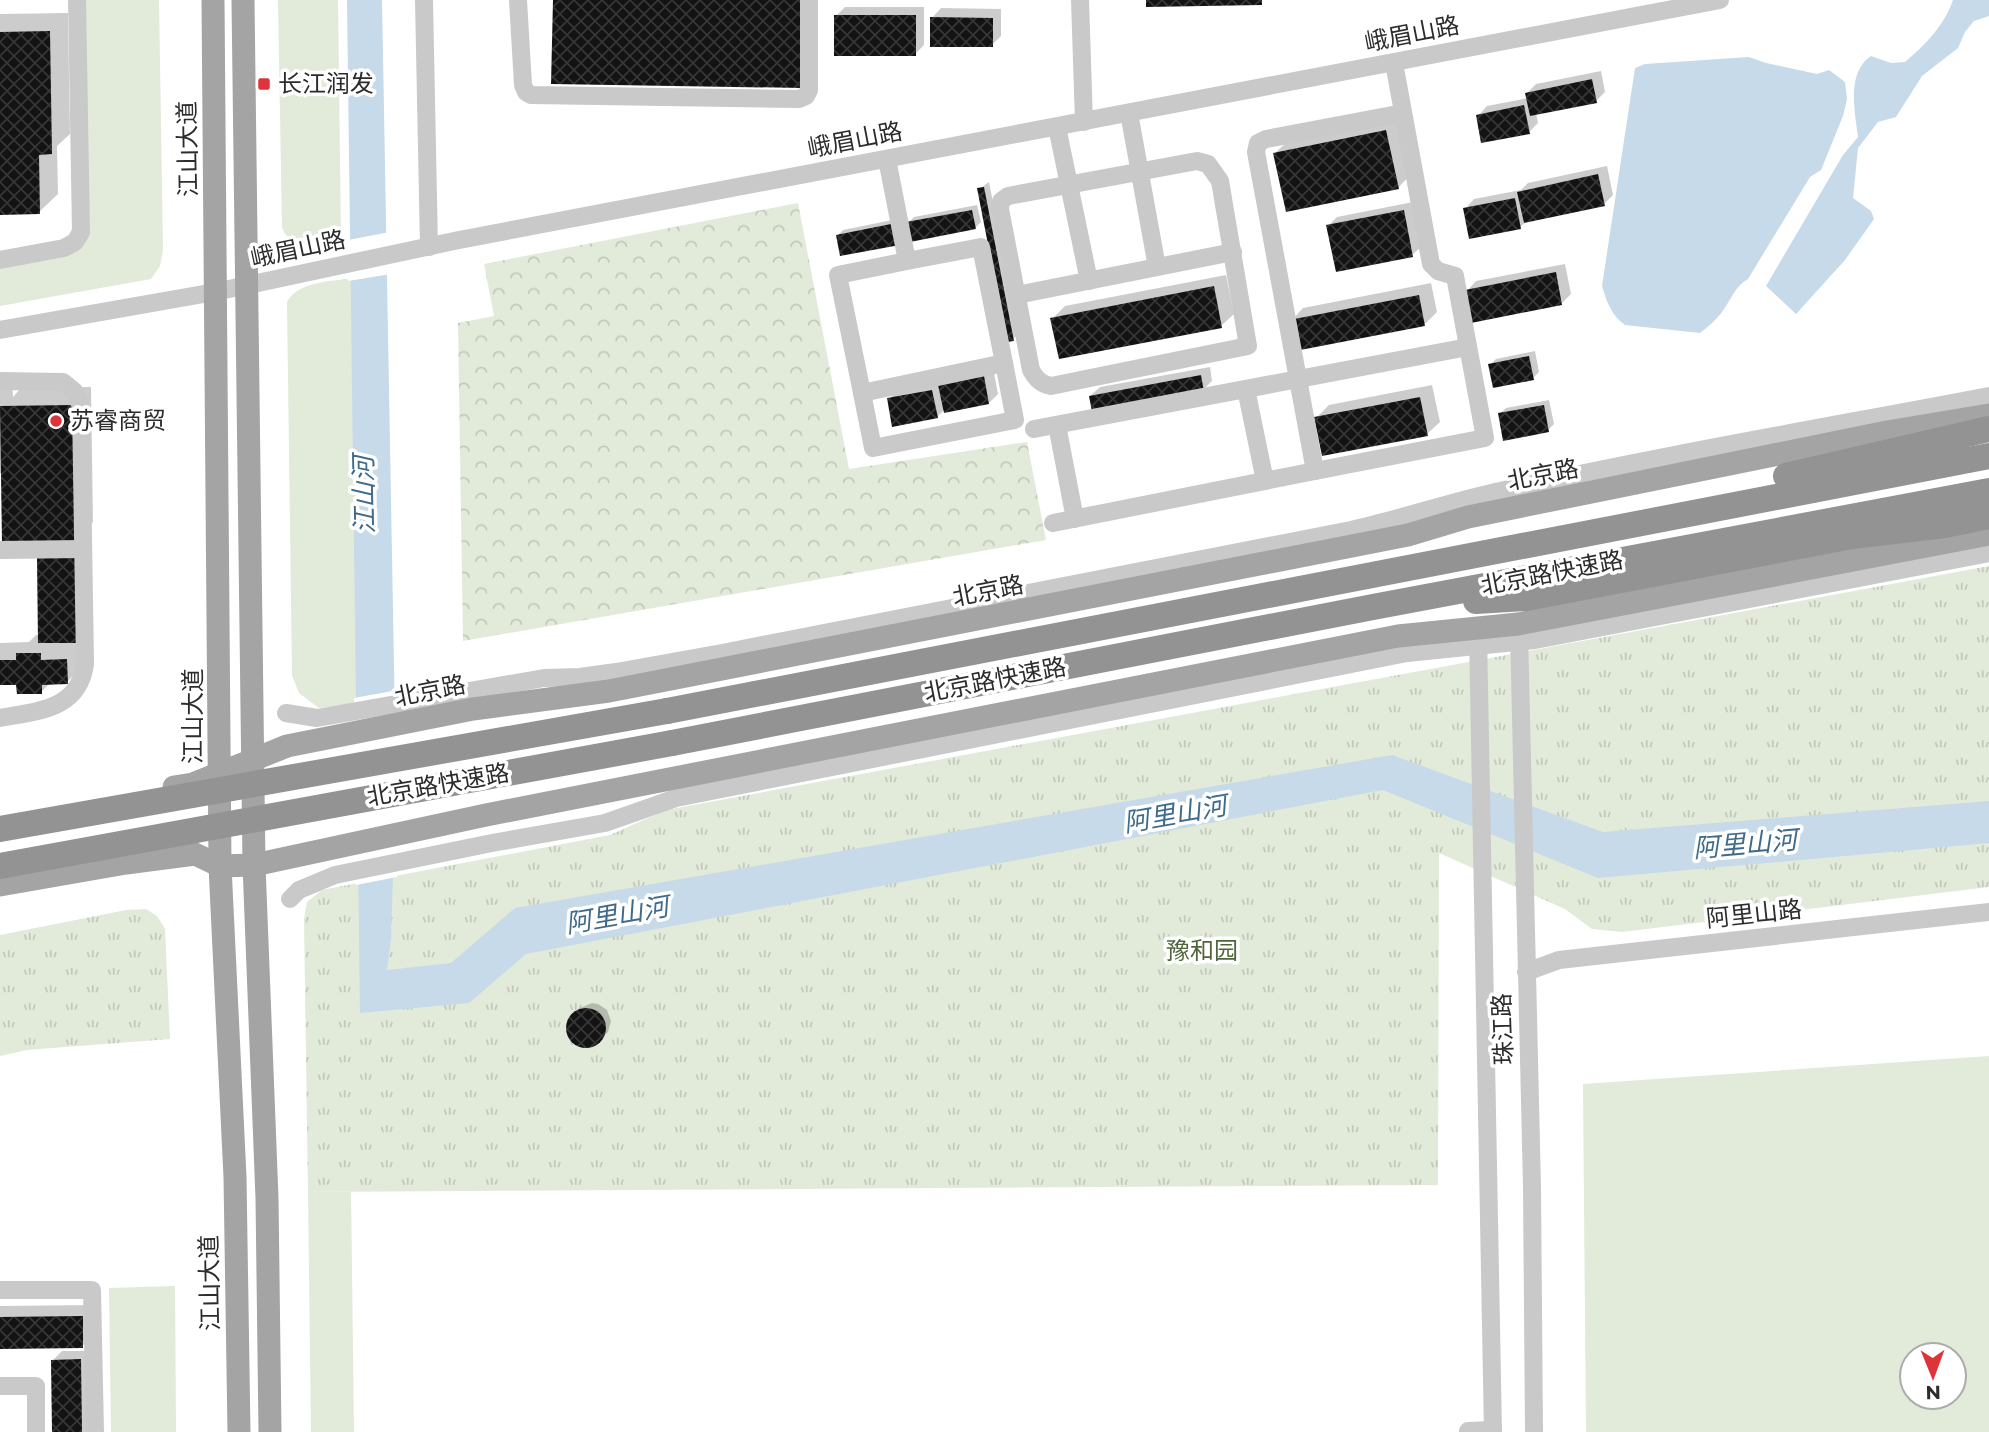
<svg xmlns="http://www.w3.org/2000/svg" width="1989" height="1432" font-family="Montserrat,'Noto Sans SC',sans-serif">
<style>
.grass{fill:#e2eada;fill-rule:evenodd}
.forest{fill:url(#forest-crowns)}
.park{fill:url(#park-tufts)}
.water{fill:#c6dae9}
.pier{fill:#fff}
.shadow{fill:#0003}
.building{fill:url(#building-cross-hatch)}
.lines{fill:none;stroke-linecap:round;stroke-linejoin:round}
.minor{stroke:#c9c9c9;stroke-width:18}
.major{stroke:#a4a4a4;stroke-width:23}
.highway{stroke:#939393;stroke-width:26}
.highway-bridge{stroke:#939393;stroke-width:26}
.poi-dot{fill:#de333a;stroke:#fff;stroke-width:2.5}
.labels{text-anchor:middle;stroke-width:7;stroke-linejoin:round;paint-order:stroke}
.street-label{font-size:24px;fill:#2c2c2c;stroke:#fff}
.poi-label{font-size:24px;fill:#2c2c2c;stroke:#fff;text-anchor:start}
.park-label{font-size:24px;fill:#4e663c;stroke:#fff}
.water-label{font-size:26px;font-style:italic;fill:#3e6a8b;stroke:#fff}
</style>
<defs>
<pattern id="forest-crowns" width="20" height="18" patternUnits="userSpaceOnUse" patternTransform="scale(1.75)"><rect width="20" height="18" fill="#e2eada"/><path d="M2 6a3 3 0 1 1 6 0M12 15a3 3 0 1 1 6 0" fill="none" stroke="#c2c9bb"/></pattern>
<pattern id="park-tufts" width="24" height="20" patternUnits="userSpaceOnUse" patternTransform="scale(1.75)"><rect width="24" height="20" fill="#e2eada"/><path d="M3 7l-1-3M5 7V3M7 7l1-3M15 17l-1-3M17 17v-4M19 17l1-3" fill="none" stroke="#c2c9bb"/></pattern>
<pattern id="building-cross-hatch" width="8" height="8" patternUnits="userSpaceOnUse" patternTransform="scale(1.75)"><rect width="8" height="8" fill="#131313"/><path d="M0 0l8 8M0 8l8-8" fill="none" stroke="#363636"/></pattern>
</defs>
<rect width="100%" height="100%" fill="#fff"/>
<!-- grass -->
<g class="grass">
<polygon points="83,0 159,0 163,250 160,266 151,279 0,306 0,265 72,251"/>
<path d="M278,0H338L341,241L324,243L314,249C300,246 288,242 282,228Z"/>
<path d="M351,278L357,704L319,708L299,693L292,675L287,302C299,281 329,282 351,278Z"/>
<path d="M1989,1056V1432H1586L1583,1084ZM1912,1355H1954V1397H1912Z"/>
<polygon points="308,1192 351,1192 354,1432 311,1432"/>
<polygon points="175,1286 176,1432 111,1432 109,1288"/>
</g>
<!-- forest -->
<polygon class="forest" points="798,203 849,469 1027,442 1046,540 463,641 458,323 494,316 484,264"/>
<!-- park -->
<g class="park">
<polygon points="1989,566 1989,887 1622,932 1592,929 1565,909 1439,853 1438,1185 308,1192 304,919 307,902 322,890 610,835 666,810"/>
<polygon points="146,909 157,916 165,929 170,1039 27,1050 0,1056 0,935 126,910"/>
</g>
<!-- water -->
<g class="water">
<polygon points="347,0 382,0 396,777 391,939 387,970 451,963 515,908 1392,755 1603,832 1989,801 1989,843 1598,878 1383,790 526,954 469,1003 360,1013"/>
<path d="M1953,0H1989V16L1974,21L1965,32L1958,48L1922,76L1896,117L1878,122L1858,148L1853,198L1871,211L1874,219L1845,260L1796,314L1766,286L1843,155L1858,137C1855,112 1846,73 1871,56L1891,63L1905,62C1925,45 1944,26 1953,0Z"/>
<path d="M1749,57L1766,63L1817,74L1829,70L1845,82L1847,99L1843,116L1821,170L1810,177L1748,279C1735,286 1731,300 1722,312C1716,320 1708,327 1700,333L1625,325C1611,315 1607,302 1602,286L1635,68L1645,64Z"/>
</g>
<!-- pier -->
<g class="pier">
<polygon points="390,232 391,274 348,281 348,240"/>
<polygon points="398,690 400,778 397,877 356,885 354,698"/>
</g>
<!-- shadow -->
<g class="shadow">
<polygon points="845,7 924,7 924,45 915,54 836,16"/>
<polygon points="941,8 1001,9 1001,36 992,45 932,18"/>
<polygon points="68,13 70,134 57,146 58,194 39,212 0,213 0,14"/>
<polygon points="1601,71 1605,92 1596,101 1536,113 1538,123 1529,132 1478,116 1487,106 1528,98 1527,93 1536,84"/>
<polygon points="1399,118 1410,175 1398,188 1275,153 1288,141"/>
<polygon points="1607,166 1613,195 1604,204 1527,221 1520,227 1465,209 1474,199 1521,190 1528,183"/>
<polygon points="989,182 1019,333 1013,339 979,189"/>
<polygon points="1413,202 1422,246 1412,255 1328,226 1337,217"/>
<polygon points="977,205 981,222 975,228 908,223 914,217"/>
<polygon points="902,218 899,243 838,235 843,230"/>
<polygon points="1565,264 1571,294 1562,303 1467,291 1476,281"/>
<polygon points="1226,275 1234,314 1221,326 1052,319 1065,306"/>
<polygon points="1431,283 1437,312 1424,325 1291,321 1303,308"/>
<polygon points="1535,351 1539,372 1533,378 1490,365 1496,359"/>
<polygon points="1210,367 1212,381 1203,390 1090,396 1100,387"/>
<polygon points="993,368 998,394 989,403 945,409 937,417 889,399 898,390"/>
<polygon points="0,381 12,381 13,397 21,388 91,387 93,522 74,541 3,473 0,473"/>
<polygon points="1432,385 1440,422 1427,434 1316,418 1329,405"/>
<polygon points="1549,400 1554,424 1548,430 1500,414 1506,408"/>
<polygon points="36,635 85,641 86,663 67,682 50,683 41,692 18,683 0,684 0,643 29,642"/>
<polygon points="592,1003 598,1004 607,1010 611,1021 608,1032 592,1046 586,1047 574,1043 567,1032 567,1026 580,1008"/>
<polygon points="95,1305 95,1334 82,1346 0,1347 0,1306"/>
<polygon points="62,1351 89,1351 91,1432 54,1432 53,1360"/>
</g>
<!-- building -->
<g class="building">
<polygon points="553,0 803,0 802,88 551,84"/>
<polygon points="1146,0 1262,0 1262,5 1146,7"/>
<rect x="834" y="15" width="82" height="41"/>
<polygon points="930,17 993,18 993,47 930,47"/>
<polygon points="50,31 52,154 39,155 40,214 0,215 0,32"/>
<polygon points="1592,79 1597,103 1530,116 1525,93"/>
<polygon points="1524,105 1530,134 1481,143 1476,115"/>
<polygon points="1386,130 1399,189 1286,212 1273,153"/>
<polygon points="1598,174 1605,206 1524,223 1517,192"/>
<polygon points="984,187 1014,341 1007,342 977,188"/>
<polygon points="1515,198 1521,229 1469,239 1463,208"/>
<polygon points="972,210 976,229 910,242 906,222"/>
<polygon points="1404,210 1413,257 1336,272 1326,225"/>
<polygon points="896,223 900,245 840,256 836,235"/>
<polygon points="1556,272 1562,305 1471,323 1465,290"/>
<polygon points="1214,286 1222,328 1059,359 1050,318"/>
<polygon points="1419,295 1425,326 1295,351 1289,320"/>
<polygon points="1529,356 1534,380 1493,388 1488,364"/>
<polygon points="1201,375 1204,392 1092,412 1089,396"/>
<polygon points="984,376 989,404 944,413 938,385"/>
<polygon points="932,390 938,418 892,427 887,398"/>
<polygon points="1420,397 1428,436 1322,456 1314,417"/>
<polygon points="73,405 75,543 2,544 0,406"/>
<polygon points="1544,405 1549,432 1503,441 1498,413"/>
<polygon points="76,557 77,643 38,643 37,558"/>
<polygon points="16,653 41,653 41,660 67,659 68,684 42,685 42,694 17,694 16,685 0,685 0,660 16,660"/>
<circle cx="586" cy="1028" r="20"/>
<polygon points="83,1316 83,1348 0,1349 0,1317"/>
<polygon points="81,1359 82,1432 52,1432 51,1360"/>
</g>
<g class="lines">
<!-- minor -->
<g class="minor">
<polyline points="424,0 429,247"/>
<polyline points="518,0 523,85 526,92 531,95 799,99 806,96 809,90 809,0"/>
<polyline points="1080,0 1084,122"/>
<polyline points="1394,63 1431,264 1438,271 1455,276 1485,438 1315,471 1256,152 1258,143 1266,139 1403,113"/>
<polyline points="1129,113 1157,267"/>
<polyline points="1057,127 1089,281"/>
<polyline points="887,159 907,261 981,247 1004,363 862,393 838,275 907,261"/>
<path d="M1197,161L1208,164L1220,181L1248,346L1051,386C1041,384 1036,379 1031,370L1000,209L1001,201L1008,196Z"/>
<polyline points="0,260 64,248 75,242 81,232 77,0"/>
<polyline points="1017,295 1233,252"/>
<polyline points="0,330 215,292 459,240 1720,0"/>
<path d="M0,381L63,382L74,391L81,406L85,664C79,710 37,711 0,718"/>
<polyline points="1246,389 1265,481"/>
<polyline points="862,393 873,448 1015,420 1004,363"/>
<polyline points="1057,425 1075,519"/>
<polyline points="1034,429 1468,347"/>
<polyline points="1053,523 1315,471"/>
<polyline points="0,550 83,549"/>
<polyline points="1519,631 1532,1187 1534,1432"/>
<polyline points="1478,634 1493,1432"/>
<path d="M286,713L317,718L544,678L580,677L616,672L722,653L1351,530C1401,519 1449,502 1500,491C1662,455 1826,427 1989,396"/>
<polyline points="290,899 299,890 335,875 492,843 605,823 676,798 1407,653 1535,640 1989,553"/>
<polyline points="1526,972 1559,960 1989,912"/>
<polyline points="0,1290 92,1290 95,1432"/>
<polyline points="0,1386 36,1386 36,1432"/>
<polyline points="1468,1431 1493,1430"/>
</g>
<!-- major -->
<g class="major">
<polyline points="213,0 220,866 235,1177 239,1432"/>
<polyline points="243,0 254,865 267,1198 270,1432"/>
<polyline points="174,787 193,784 287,746 473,709 609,691 1408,535 1468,517 1887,432 1989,415"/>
<polyline points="0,885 126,863 195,854 220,866 254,865 486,815 1398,636 1518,624 1989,534"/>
</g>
<!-- highway -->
<g class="highway">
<polyline points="1786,476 1989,429"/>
<polyline points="1476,601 1527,598 1852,536 1945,525 1989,516"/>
<polyline points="667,711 1989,456"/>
<polyline points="672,743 1373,607 1989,491"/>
</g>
<!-- highway-bridge -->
<g class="highway-bridge">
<polyline points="0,829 667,711"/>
<polyline points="0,866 672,743"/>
</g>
</g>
<!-- markers -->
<g class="poi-dot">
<rect x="257" y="77" width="14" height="14" rx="3.5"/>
<circle cx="56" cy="421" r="7"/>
</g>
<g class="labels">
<!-- street labels -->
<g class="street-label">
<text transform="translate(1412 34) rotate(-11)" y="8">峨眉山路</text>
<text transform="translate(855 140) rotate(-11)" y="8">峨眉山路</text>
<text transform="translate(188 149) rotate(-91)" y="8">江山大道</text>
<text transform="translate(298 249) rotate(-12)" y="8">峨眉山路</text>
<text transform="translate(1543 475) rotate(-11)" y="8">北京路</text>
<text transform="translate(1552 573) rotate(-11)" y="8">北京路快速路</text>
<text transform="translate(988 591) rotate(-11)" y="8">北京路</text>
<text transform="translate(995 680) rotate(-11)" y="8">北京路快速路</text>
<text transform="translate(430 691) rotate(-11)" y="8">北京路</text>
<text transform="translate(193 716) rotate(-90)" y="8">江山大道</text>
<text transform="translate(438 785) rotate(-10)" y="8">北京路快速路</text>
<text transform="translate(1754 914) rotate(-6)" y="8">阿里山路</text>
<text transform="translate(1503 1029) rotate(-92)" y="8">珠江路</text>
<text transform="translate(210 1283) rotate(-91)" y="8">江山大道</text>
</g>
<!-- poi labels -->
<g class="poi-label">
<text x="278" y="92">长江润发</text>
<text x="70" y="429">苏睿商贸</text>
</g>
<!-- park labels -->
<g class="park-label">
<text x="1202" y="959">豫和园</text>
</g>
<!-- water labels -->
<g class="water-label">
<text transform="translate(364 495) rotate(-91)" y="9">江山河</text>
<text transform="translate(1175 814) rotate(-10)" y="9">阿里山河</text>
<text transform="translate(1745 844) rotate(-5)" y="9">阿里山河</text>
<text transform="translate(617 915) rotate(-10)" y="9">阿里山河</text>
</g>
</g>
<!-- north arrow -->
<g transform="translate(1933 1376) rotate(179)"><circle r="33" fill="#ffffff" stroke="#ababab" stroke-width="2"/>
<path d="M0-5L12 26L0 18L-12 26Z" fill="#de333a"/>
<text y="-10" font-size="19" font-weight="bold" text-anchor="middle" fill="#2c2c2c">N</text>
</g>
</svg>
